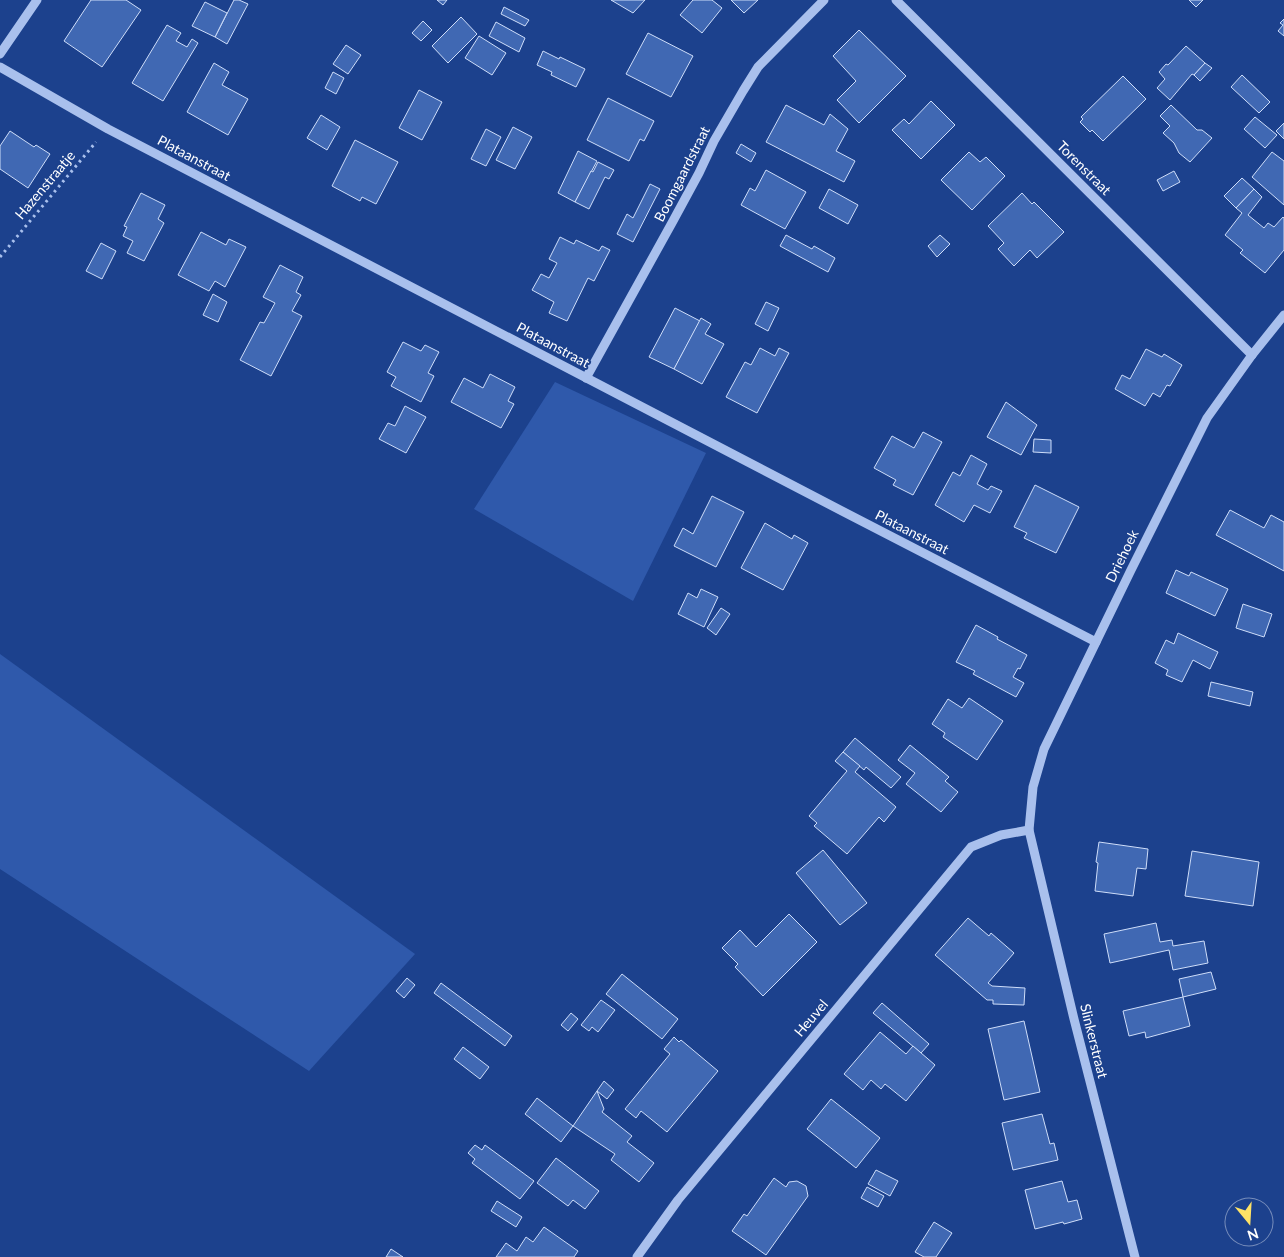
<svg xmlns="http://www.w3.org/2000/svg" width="1284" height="1257" font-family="Lato,sans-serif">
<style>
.green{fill:#2f59ab}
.building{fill:#4068b3;stroke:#ceddf9}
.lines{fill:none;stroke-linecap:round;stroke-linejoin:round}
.path{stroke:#a9c0ed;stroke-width:3;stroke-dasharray:2.5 4;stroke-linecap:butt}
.minor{stroke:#a9c0ed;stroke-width:9}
.labels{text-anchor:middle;stroke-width:4;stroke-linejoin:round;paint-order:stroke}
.street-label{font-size:14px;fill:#fff;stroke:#1c418d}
</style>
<rect width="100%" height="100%" fill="#1c418d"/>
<!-- green -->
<g class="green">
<polygon points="555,382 706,453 633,601 474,509"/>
<polygon points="0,654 415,954 309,1071 0,869"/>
</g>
<!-- building -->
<g class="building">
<polygon points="91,0 126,0 141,10 102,67 64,41"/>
<polygon points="234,0 239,0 248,4 227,44 215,37"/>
<polygon points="437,0 447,0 443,5"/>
<polygon points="611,0 645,0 633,13"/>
<polygon points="693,0 712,0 722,8 702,33 680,15"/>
<polygon points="731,0 758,0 744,13"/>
<polygon points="1189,0 1203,0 1196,7"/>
<polygon points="205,2 227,13 215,37 192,26"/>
<polygon points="504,7 529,20 525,26 501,14"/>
<polygon points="461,17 477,34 448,63 432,46"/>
<polygon points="1284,19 1284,36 1278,31 1283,25 1280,23"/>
<polygon points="423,21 432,30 421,41 412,33"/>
<polygon points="496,22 525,38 519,52 489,36"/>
<polygon points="167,25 181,33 176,41 187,47 192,39 198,43 163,101 132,83"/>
<polygon points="859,30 906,76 859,123 837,100 856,81 833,56"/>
<polygon points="648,33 693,56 671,97 626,74"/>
<polygon points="479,36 506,53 492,75 465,58"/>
<polygon points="346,45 361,55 348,74 333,64"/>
<polygon points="1186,46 1205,63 1194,75 1192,74 1170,100 1157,88 1165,79 1159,72 1166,64 1168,65"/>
<polygon points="543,51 559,59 560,57 585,69 576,87 551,75 552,72 537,65"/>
<polygon points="214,63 229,72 222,85 248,99 228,135 187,112"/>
<polygon points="1205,63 1212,68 1200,81 1194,75"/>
<polygon points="333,72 344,78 336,94 325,88"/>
<polygon points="1242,75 1270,102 1259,113 1231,87"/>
<polygon points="1123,76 1146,99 1103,141 1092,130 1090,132 1080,122 1083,119 1081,117"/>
<polygon points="419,90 442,102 422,140 399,128"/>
<polygon points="608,98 654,121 644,141 640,139 629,161 587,140"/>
<polygon points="931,101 955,125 921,159 892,130 904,119 909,124"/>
<polygon points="786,105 824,125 830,114 848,129 836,151 855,161 844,182 766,142"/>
<polygon points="1171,105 1197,130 1202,130 1212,138 1190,162 1179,153 1174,143 1163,133 1170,126 1160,116"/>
<polygon points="321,115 340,127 327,150 307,138"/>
<polygon points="1255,117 1277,135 1265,148 1244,129"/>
<polygon points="1284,123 1284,139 1276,131"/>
<polygon points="513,127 532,137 515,169 496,160"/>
<polygon points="486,129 501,137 486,166 471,159"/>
<polygon points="10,131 34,147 36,145 50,154 28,188 0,169 0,146"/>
<polygon points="355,140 398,162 376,204 362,197 360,201 332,186"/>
<polygon points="741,144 756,153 751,162 736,153"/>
<polygon points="578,151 597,161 575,202 558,193"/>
<polygon points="969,152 980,162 986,157 1005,176 972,210 941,180"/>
<polygon points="1272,152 1284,161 1284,205 1252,177"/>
<polygon points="598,162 614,170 609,179 605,177 589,209 575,202 591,171 593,172"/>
<polygon points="766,170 806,192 785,229 741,205 750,188 755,191"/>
<polygon points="1174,171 1180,182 1163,191 1157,180"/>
<polygon points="1242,178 1254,189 1236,208 1224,196"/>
<polygon points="650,184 660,189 633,242 617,234 627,214 633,218"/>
<polygon points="829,189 858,205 848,224 819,208"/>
<polygon points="1254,189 1262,197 1248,215 1264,228 1268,223 1274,227 1283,217 1284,218 1284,250 1265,273 1240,253 1243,250 1225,235 1242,213 1236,208"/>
<polygon points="141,193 165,205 158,219 164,223 144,261 127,253 133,241 123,236 127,227 124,226"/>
<polygon points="1022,193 1032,204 1034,202 1064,232 1037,258 1030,250 1014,266 998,249 1004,243 988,226"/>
<polygon points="201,232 226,245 229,239 246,247 225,287 215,281 209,291 178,275"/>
<polygon points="786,235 812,249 814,246 835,258 828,272 780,246"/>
<polygon points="940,235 950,244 937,257 928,246"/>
<polygon points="560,237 574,244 576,240 599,251 602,246 610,250 594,281 588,278 567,321 549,313 554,302 532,290 541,274 549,278 557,263 549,259"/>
<polygon points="101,243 116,251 102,279 86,271"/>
<polygon points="280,265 303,277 296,292 301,295 292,311 302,316 271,376 240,360 260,322 264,323 275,303 263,297"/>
<polygon points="213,294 227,302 218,322 203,315"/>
<polygon points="766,302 779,308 768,331 755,324"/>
<polygon points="675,308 700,321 674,369 649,357"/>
<polygon points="701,318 711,324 705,334 724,344 702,384 674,369"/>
<polygon points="403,342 421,351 425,345 439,352 428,373 434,376 421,402 391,386 396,377 387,372"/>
<polygon points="760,348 775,356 779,348 789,353 757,413 726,397 745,362 751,365"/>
<polygon points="1146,349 1162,357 1164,354 1182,365 1170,386 1167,385 1160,397 1153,393 1145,406 1115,389 1122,375 1130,379"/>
<polygon points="490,374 515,387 508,401 514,404 501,428 451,402 464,378 483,388"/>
<polygon points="1006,402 1037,425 1021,455 987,437"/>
<polygon points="405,406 426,417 406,453 379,439 388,423 395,426"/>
<polygon points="923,432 942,442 913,495 893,485 896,480 874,468 892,436 914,448"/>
<polygon points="1034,439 1051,440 1051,453 1033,452"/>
<polygon points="971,455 987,464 977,484 988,490 991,486 1002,491 990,513 974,505 964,522 935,505 953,472 960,476"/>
<polygon points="1035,485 1079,507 1056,553 1024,538 1027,533 1014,527"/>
<polygon points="712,496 744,512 716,567 674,546 683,528 693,534"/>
<polygon points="1230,510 1264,528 1271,515 1284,522 1284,571 1216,535"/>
<polygon points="765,523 792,539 794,535 808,543 783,590 741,568"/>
<polygon points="1176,570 1189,576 1191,572 1228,589 1215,616 1166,593"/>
<polygon points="701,589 718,597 704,627 678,614 688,593 697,598"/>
<polygon points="1243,604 1272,614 1264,637 1236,628"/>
<polygon points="721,608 730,614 716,635 707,628"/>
<polygon points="976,625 998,637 997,639 1027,655 1020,669 1018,668 1013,677 1024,683 1016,697 973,674 975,671 956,662"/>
<polygon points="1178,633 1218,652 1210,669 1193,660 1182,682 1166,675 1168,670 1155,663 1166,640 1174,644"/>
<polygon points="1211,682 1253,692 1250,706 1208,696"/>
<polygon points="969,698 1003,721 977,760 943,737 945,733 932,724 948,699 962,708"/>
<polygon points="855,738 901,777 891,788 866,767 864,770 843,752"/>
<polygon points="910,745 949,777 945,781 958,792 941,812 906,784 915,773 898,760"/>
<polygon points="843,752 860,766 855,772 896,807 884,822 879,817 847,854 814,826 817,823 809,816 847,771 835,761"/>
<polygon points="1099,842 1148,849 1146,869 1137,868 1133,896 1095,891 1098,863 1096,862"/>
<polygon points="823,850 867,903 840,925 796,873"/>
<polygon points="1192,851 1259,862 1253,906 1185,896"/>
<polygon points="789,914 817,942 763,996 735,967 738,964 722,948 740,930 756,947"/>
<polygon points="968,918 989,936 991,933 1014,953 988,983 992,986 1025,988 1024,1005 993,1004 993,1000 987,1000 935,955"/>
<polygon points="1156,923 1160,942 1172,940 1173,946 1204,941 1208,963 1173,970 1169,950 1110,963 1104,934"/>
<polygon points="1211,972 1216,989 1183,997 1179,979"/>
<polygon points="622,974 678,1019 662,1039 606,994"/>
<polygon points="407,978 415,985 404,998 396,991"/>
<polygon points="441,983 512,1036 505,1046 434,993"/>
<polygon points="1183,997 1190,1026 1146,1038 1145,1032 1129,1036 1123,1011"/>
<polygon points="601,1000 615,1010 598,1032 592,1027 589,1031 581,1025"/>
<polygon points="882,1003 929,1044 921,1053 873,1013"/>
<polygon points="571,1013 578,1019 568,1031 561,1025"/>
<polygon points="1024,1021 1040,1092 1004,1100 988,1029"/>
<polygon points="880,1032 906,1054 913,1046 935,1065 906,1101 885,1084 881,1089 871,1080 863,1090 844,1074"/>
<polygon points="674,1037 679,1042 681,1040 718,1071 667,1132 641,1111 636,1118 625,1109 670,1054 664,1049"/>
<polygon points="463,1047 489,1067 480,1079 454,1059"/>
<polygon points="604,1081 614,1090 607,1099 597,1091"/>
<polygon points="597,1091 604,1109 602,1112 632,1136 627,1142 654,1163 639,1182 611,1160 615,1154 573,1126"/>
<polygon points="537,1098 573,1126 561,1142 525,1114"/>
<polygon points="831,1099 880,1138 856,1168 807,1129"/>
<polygon points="1042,1114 1050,1144 1054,1143 1058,1160 1013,1170 1002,1123"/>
<polygon points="475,1145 482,1150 485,1145 534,1181 520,1199 472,1163 475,1159 468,1153"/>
<polygon points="556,1158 599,1191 585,1209 573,1200 568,1206 537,1183"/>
<polygon points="876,1170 898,1181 890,1196 868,1184"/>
<polygon points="774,1178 786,1187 789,1182 797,1181 806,1186 808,1196 766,1255 732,1231 744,1214 747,1216"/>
<polygon points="1062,1181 1068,1202 1077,1200 1082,1219 1064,1224 1063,1222 1035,1229 1025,1190"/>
<polygon points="867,1187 884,1196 878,1207 861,1198"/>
<polygon points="497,1201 522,1217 516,1227 491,1211"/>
<polygon points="934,1222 952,1233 936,1257 924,1257 915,1252"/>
<polygon points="544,1227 578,1251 574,1257 496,1257 506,1243 517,1251 526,1237 533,1242"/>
<polygon points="391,1249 403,1257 386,1257"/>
</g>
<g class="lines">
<!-- path -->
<polyline class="path" points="0,257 96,142"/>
<!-- minor -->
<g class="minor">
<polyline points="896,0 1252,355"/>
<polyline points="0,54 37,0"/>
<polyline points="0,67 108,129 842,511 1096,642"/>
<polyline points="586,378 673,221 699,173 714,141 743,91 758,67 824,0"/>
<polyline points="637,1257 678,1200 971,847 1001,835 1029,830"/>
<polyline points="1135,1257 1074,1019 1029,830 1033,787 1044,749 1131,570 1207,418 1252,355 1284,315"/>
</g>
</g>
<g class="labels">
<!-- street labels -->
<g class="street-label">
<text transform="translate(194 158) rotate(28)" y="5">Plataanstraat</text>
<text transform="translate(1084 168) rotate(45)" y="5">Torenstraat</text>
<text transform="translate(682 174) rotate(-63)" y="5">Boomgaardstraat</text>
<text transform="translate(45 185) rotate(-50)" y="5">Hazenstraatje</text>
<text transform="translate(553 345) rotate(28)" y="5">Plataanstraat</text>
<text transform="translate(912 532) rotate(27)" y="5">Plataanstraat</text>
<text transform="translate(1122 556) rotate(-64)" y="5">Driehoek</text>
<text transform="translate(811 1018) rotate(-50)" y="5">Heuvel</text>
<text transform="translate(1094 1041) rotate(76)" y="5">Slinkerstraat</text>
</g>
</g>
<!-- north arrow -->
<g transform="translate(1249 1222) rotate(162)"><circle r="24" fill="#1c418d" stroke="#778dbb"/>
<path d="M0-4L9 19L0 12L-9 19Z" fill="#fee266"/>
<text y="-8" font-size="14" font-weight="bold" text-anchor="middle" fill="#ffffff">N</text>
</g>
</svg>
